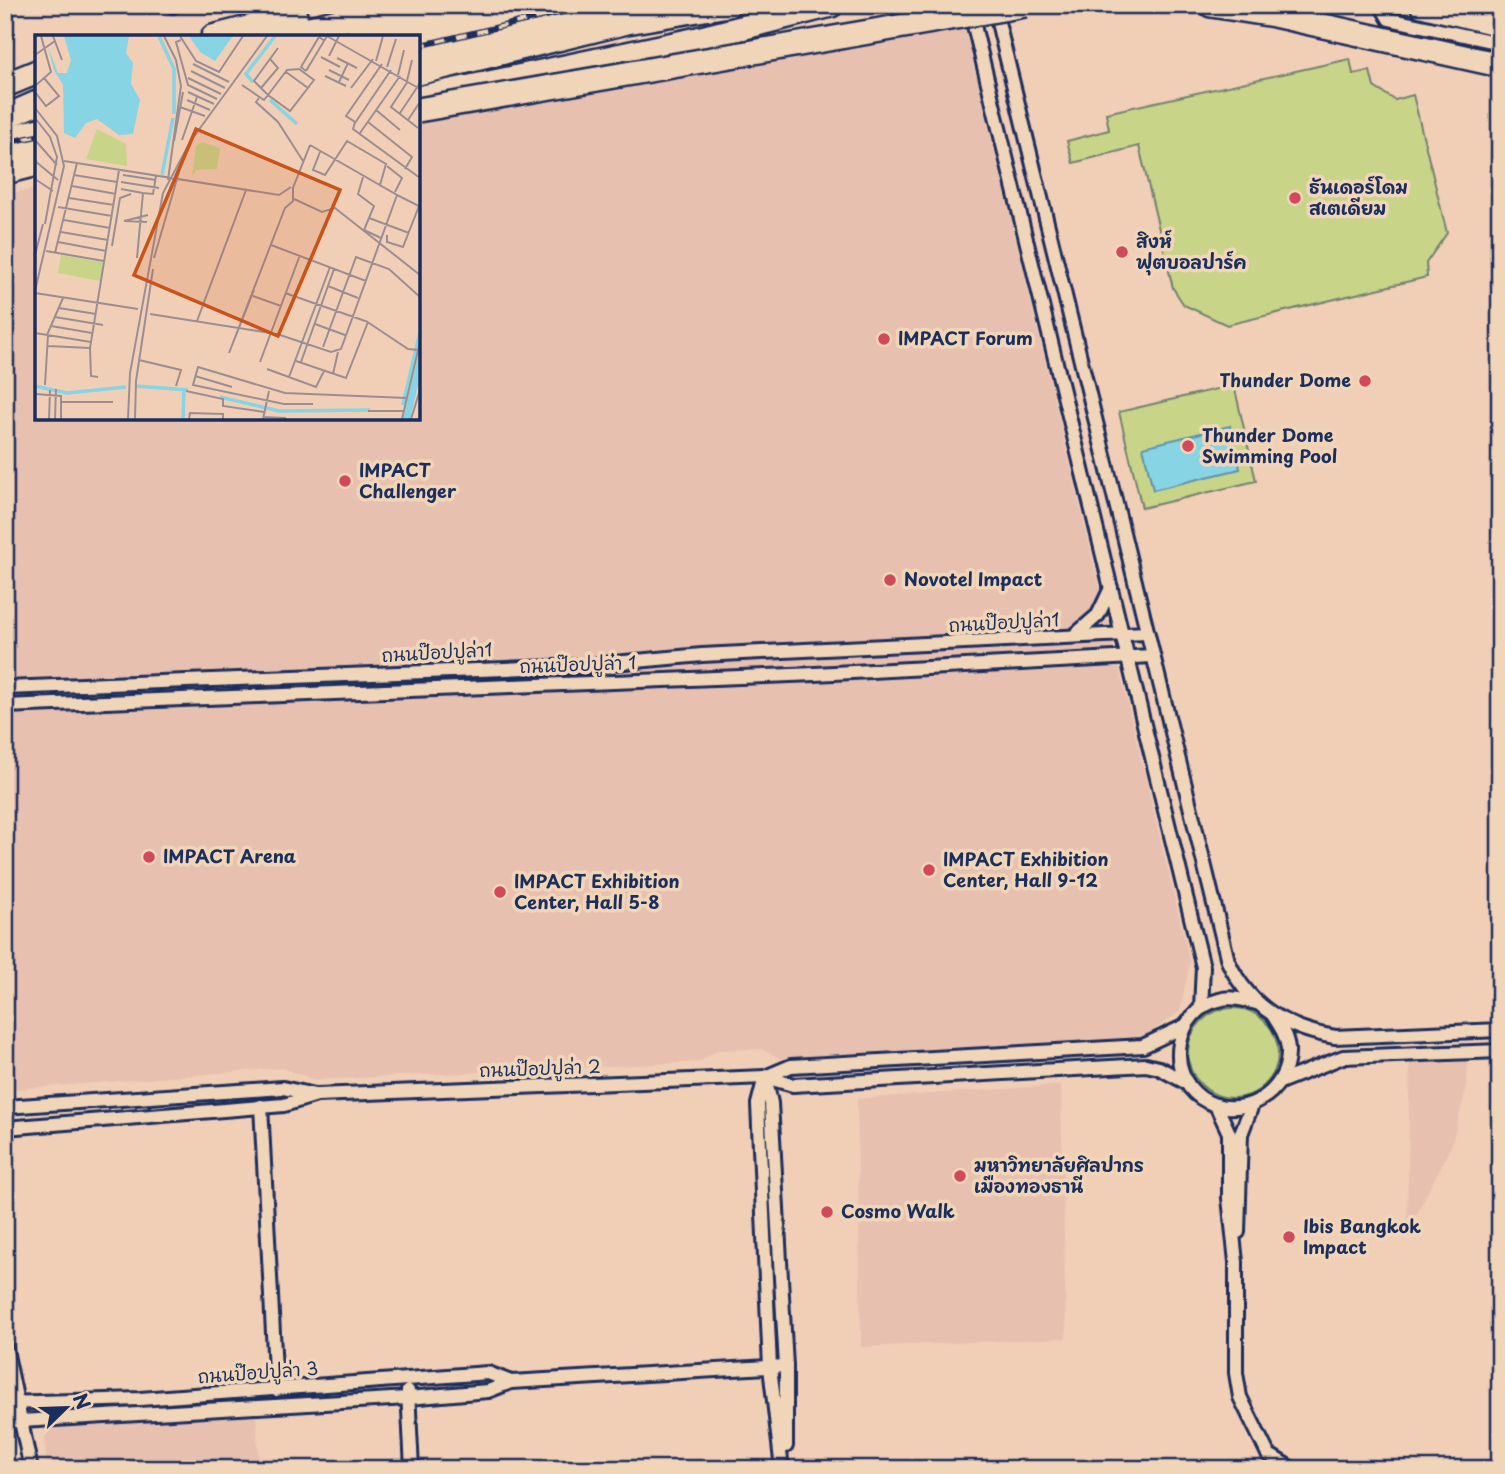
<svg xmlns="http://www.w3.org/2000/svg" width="1505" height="1474" font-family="'Playpen Sans','Playpen Sans Thai',sans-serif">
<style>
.built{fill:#e7c0b0}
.green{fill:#c8d487;stroke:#728272;stroke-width:2}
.water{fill:#86d4e4;stroke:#5b92ae;stroke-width:2}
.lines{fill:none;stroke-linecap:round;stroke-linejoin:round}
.street-casing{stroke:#1b2f5e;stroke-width:18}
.secondary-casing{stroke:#1b2f5e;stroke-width:23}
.highway-casing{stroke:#1b2f5e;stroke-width:28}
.street{stroke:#f1d5b8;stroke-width:12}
.secondary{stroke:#f1d5b8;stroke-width:18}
.highway{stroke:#f1d5b8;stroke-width:23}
.rail-casing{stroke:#1b2f5e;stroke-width:6}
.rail{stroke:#f1d5b8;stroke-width:3.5;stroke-dasharray:10;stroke-linecap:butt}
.highway-bridge-casing{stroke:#1b2f5e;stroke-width:28;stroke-linecap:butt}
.highway-bridge{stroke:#f1d5b8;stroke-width:23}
.poi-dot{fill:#d1495b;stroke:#f1d5b8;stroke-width:2.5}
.labels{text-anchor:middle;stroke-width:7;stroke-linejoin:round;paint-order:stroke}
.poi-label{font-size:18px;font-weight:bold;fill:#1b2f5e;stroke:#f1d5b8;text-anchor:start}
.street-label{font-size:18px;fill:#1b2f5e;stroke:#f1d5b8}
.inset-river{fill:none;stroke:#86d4e4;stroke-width:3.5}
.inset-road{fill:none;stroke:#9b8e93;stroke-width:2}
.view{fill:#c95318;fill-opacity:0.15;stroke:#c95318;stroke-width:3.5}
.inset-edge{fill:none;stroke:#1b2f5e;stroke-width:3.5}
</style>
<rect width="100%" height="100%" fill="#f1ceb6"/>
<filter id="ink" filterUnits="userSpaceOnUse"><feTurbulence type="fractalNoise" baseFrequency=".0143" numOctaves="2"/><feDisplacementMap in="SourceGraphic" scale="14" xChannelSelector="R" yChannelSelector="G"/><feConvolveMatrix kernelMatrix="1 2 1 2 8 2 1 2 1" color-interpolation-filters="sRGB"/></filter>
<g filter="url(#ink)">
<!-- built -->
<g class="built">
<polygon points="965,29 1190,962 1180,1011 1140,1040 779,1058 762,1049 717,1050 699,1062 315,1080 282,1068 5,1090 5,194 37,189 37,418 418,418 418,123"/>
<polygon points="1469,1058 1465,1093 1451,1146 1407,1233 1410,1062"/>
<polygon points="1061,1085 1066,1338 861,1347 857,1099"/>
<polygon points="256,1415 259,1469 47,1469 44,1427"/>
</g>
<!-- green -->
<g class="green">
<polygon points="1350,59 1353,74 1370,71 1374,87 1395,100 1413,95 1447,233 1426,263 1427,277 1227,325 1184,305 1173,288 1139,146 1073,163 1067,141 1109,130 1106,113"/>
<polygon points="1234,385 1256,481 1142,508 1119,412"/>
<circle cx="1233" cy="1053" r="45"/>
</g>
<!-- water -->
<polygon class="water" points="1230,426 1240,469 1153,490 1143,447"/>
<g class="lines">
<!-- street casing -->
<g class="street-casing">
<g id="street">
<polyline points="173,5 173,6"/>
<polyline points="1381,5 1389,19 1500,43"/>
<path d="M994,6L1228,961C1248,1006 1287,1029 1335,1037L1500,1030"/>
<polyline points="970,9 1203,967 1201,1008"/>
<polyline points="1074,636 1098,615 1111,588"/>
<polyline points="5,688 581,666 702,655 1146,633"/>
<polyline points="5,706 815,674 1152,656"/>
<path d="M1256,1003C1244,1000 1232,996 1219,1000C1176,1010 1164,1072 1201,1098C1238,1123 1290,1095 1288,1049C1287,1036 1280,1026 1273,1015"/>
<polyline points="765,1077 791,1066 1143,1046 1185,1026"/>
<polyline points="765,1077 758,1104 770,1367 782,1469"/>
<polyline points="766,1081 771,1103 786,1366 786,1446"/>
<polyline points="1280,1082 1343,1057 1500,1051"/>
<polyline points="1216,1105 1229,1133 1229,1198 1236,1262 1236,1373 1240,1397 1268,1454 1292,1469"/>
<polyline points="261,1106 276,1390"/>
<polyline points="5,1107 283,1088 315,1095"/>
<polyline points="5,1128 284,1105 317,1095 765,1077 793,1085 1146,1065 1159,1068 1187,1083"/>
<polyline points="1238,1232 1241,1134 1252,1105"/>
<polyline points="5,1345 31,1469"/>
<polyline points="408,1391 412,1469"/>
<polyline points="5,1403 140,1399 488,1373 511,1382"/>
<polyline points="5,1419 16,1469"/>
<polyline points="5,1422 408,1398 488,1391 511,1382 786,1366"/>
</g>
</g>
<!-- secondary casing -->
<g class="secondary-casing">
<g id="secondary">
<polyline points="409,37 540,5"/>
<polyline points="418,57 648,5"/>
<polyline points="5,136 37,128"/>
<polyline points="5,155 37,148"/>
</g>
</g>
<!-- highway casing -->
<g class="highway-casing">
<g id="highway">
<polyline points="1211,5 1274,15 1500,65"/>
<polyline points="1422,5 1500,24"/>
<polyline points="213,37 295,16"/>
<polyline points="274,37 402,5"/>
<polyline points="358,37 490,5"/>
<polyline points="418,73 627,22 728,5"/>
<polyline points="5,85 37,72"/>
<polyline points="418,98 698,39 831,5"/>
<polyline points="5,117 37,103"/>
<polyline points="5,172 37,164"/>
</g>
</g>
<!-- street -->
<use href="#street" class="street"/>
<!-- secondary -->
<use href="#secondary" class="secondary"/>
<!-- highway -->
<use href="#highway" class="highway"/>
<!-- rail casing -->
<g class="rail-casing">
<g id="rail">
<polyline points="418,46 592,5"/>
<polyline points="5,143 37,136"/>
</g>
</g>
<!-- rail -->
<use href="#rail" class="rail"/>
<!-- highway-bridge casing -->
<g class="highway-bridge-casing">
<polyline id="highway-bridge" points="418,110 1025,5"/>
</g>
<!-- highway-bridge -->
<use href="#highway-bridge" class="highway-bridge"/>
</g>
</g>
<!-- markers -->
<g class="poi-dot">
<circle cx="1295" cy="198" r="7"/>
<circle cx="1122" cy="252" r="7"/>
<circle cx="884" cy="339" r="7"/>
<circle cx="1365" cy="381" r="7"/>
<circle cx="1188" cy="446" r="7"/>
<circle cx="345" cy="481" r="7"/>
<circle cx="890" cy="580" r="7"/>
<circle cx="149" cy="857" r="7"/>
<circle cx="929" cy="870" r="7"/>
<circle cx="500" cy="892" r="7"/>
<circle cx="960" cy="1176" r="7"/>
<circle cx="827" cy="1212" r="7"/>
<circle cx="1289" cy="1237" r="7"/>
</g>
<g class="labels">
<!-- poi labels -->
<g class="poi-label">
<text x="1309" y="194">ธันเดอร์โดม<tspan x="1309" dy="21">สเตเดียม</tspan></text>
<text x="1136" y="248">สิงห์<tspan x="1136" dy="21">ฟุตบอลปาร์ค</tspan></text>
<text x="898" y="345">IMPACT Forum</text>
<text x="1351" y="387" text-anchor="end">Thunder Dome</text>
<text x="1202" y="442">Thunder Dome<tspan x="1202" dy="21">Swimming Pool</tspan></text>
<text x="359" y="477">IMPACT<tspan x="359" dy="21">Challenger</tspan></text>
<text x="904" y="586">Novotel Impact</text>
<text x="163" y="863">IMPACT Arena</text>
<text x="943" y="866">IMPACT Exhibition<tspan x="943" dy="21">Center, Hall 9-12</tspan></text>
<text x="514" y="888">IMPACT Exhibition<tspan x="514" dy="21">Center, Hall 5-8</tspan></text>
<text x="974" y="1172">มหาวิทยาลัยศิลปากร<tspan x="974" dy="21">เมืองทองธานี</tspan></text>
<text x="841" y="1218">Cosmo Walk</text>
<text x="1303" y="1233">Ibis Bangkok<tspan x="1303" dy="21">Impact</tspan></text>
</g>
<!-- street labels -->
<g class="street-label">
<text transform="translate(1004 623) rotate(-3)" y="6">ถนนป๊อปปูล่า1</text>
<text transform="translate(437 653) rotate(-3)" y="6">ถนนป๊อปปูล่า1</text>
<text transform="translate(578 665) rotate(-2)" y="6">ถนนป๊อปปูล่า 1</text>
<text transform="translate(540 1069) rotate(-2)" y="6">ถนนป๊อปปูล่า 2</text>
<text transform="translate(258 1373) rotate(-4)" y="6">ถนนป๊อปปูล่า 3</text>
</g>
</g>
<!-- overview -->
<g transform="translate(35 35)">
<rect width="385" height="385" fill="#f1ceb6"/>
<path d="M62,94L91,109L92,131L51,124ZM167,107L185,113L182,134L161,135L157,142L161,111ZM26,220L68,227L65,246L23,238Z" fill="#c8d487"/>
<path d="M29,1H94L91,18L98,28L96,49L105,65L98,99L84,100L62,84L51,88L40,103L29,98L28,50L19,35L13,12L23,38H32L36,25ZM154,1H198L180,26L165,17ZM385,312V342L375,384H368Z" fill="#86d4e4"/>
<path class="inset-river" d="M124,1L139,34V79M218,47L211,39L240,1M235,65L262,89M127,140L138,83M0,351L32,358L91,352M101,351L153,355M185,362L244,376L335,375M368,370L385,297M148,384L149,354"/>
<path class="inset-road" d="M18,1L27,25M129,1L141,25L146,51L133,145M145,1L161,26L184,37L208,1M146,5L141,7L153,50L182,64M0,20L20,6M294,21L304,1M286,22L305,32M302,23L322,33M341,26L348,1M158,29L194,47M347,29L311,81L320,87L318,94L385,143M352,32L361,4M294,35L314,45M156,36L190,53M271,36L292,1L385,54M271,36L266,32L284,2L290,6M251,37L273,53M363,40L369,15M290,41L311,51M153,43L186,59M372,46L377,25M373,46L356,72L383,93M304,47L313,28M207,50L229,65L233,60L252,35L264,34L279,45L255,76L233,60L219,46L243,13M0,51L16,37L6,1M226,53L243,33L235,24M316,53L338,24M0,57L11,71L24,61L9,43M153,57L179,69M224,63L221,67L243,87L268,126M152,65L175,75M145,72L170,81M0,73L22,101L29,131L0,256M341,75L365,95M365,78L385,48M0,83L15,102L22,122L10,189M373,85L385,67M333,87L377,122L370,134M320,88L356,35M325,98L365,41M0,105L22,130M147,105L162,62M139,106L148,57M285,117L278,135L290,140L312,106L351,129L345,150M0,126L23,145M29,126L244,160L256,152M352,131L367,143L360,157M39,140L82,147M88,140L121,145M328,142L323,159L339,171L329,195L346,203M0,144L18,156M86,147L124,153M37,151L81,159M86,154L108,158M34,163L79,170M259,164L287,177L300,173L385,240M23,172L77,181M334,183L374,198M29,185L75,193M89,186L113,180M89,186L112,187M26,197L73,205M352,200V207L368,212L384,171L362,160M23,207L71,216M236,210L331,246M77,211L85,163L96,159M11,216L69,226M20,218L42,128M0,220L8,189M102,223L108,158L118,159L121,141M119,223L146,130M293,251L323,263M219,255L194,318L250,173L258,166V153L275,110M0,258L103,274M250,258L333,287M218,261L246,271M24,273L61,279M115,279L242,299L296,317L306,314L362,160L275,110M20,282L68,290M162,286L211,155M331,286L373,314L383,315M280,289L310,300M16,291L57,298M0,298L56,307M12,300L28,263M13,311L55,313M288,312L321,222L354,234L385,262M104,325L146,335L141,351M261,326L311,343L333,287M225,327L265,220M266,327L299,234M232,334L281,352L289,336M298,339L303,317M160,341L197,352M63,342L56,341L55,313L84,135M254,342L295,232M10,350L13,300M151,356L188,364V371L229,377M0,359L26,361V384M26,367H78M278,369H249L158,350L163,332L250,358L372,363M333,376H369M228,382L251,383M14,384L15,355M20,384L21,354M93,384L95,338L128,158L155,107L232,1M100,384L101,346L118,234M154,384L155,378L188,379V384M228,384L234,356M367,384L385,307M376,384L385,355"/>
<path class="view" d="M161,94L305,155L243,301L99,240Z"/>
<rect width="385" height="385" class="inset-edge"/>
</g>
<!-- margin -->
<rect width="1505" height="1474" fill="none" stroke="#f1d5b8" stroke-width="28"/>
<rect x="14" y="14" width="1477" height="1446" fill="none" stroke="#1b2f5e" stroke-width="2.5" filter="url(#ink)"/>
<!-- north arrow -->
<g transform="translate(66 1408) rotate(67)" stroke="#f1d5b8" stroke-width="5" paint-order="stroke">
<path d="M0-5L12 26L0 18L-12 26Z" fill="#1b2f5e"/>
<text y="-10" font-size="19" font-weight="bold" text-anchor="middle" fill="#1b2f5e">N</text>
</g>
</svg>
